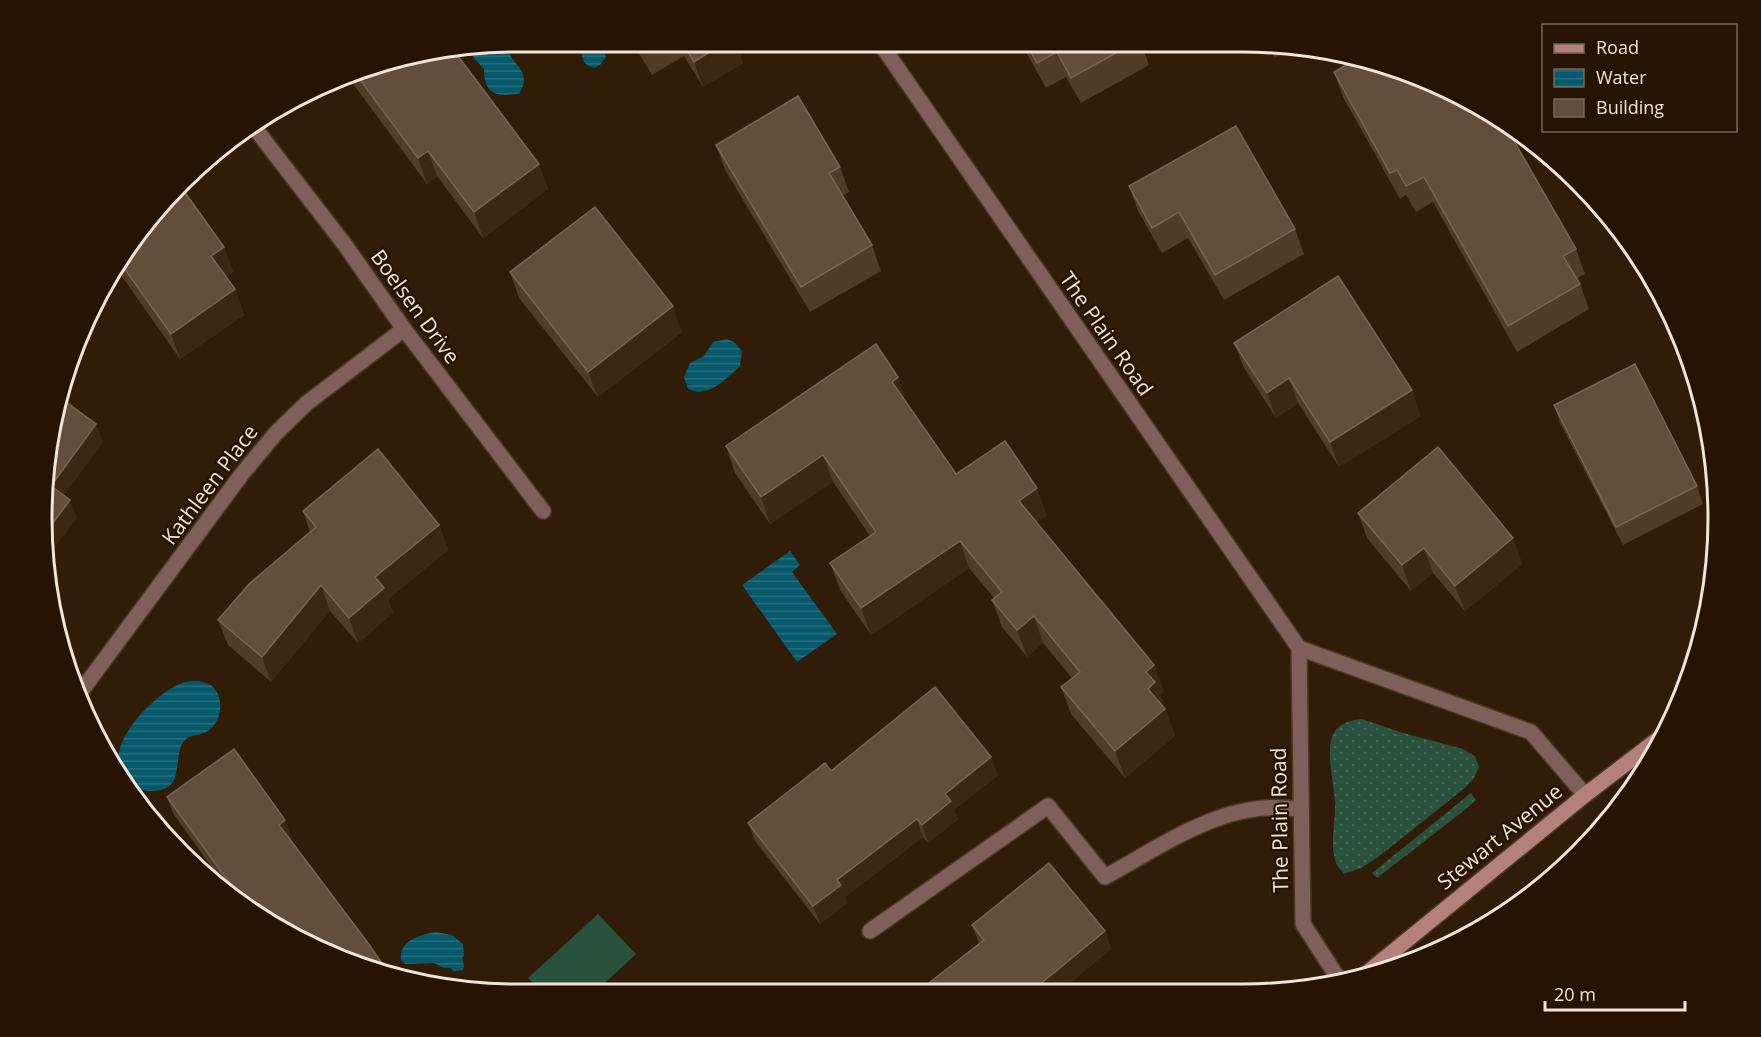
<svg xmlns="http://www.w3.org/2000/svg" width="1761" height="1037" font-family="'Open Sans',sans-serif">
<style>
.grass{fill:url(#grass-dots)}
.pitch{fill:#29513e}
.water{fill:url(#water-rules)}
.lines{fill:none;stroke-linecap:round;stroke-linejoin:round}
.lane-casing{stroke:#4b3824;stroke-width:18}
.street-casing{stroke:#4b3824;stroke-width:18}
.secondary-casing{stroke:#4b3824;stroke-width:18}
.lane{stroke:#7f5f5a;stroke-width:15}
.street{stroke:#7f5f5a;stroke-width:15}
.secondary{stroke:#b4817a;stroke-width:15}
.wall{fill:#503c27}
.shaded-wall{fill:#3c2712}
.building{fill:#624e3a;stroke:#786553;stroke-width:1.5}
.labels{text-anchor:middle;stroke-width:4.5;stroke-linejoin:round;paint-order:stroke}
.street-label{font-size:21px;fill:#f2e4d8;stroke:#261301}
.rim{fill:none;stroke:#f2e4d8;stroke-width:3}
</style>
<defs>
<pattern id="grass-dots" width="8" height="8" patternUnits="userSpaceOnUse" patternTransform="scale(1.5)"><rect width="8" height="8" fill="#29513e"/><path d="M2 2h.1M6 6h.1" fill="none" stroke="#486a59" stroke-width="1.8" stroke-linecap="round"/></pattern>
<pattern id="water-rules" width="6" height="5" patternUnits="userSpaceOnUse" patternTransform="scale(1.5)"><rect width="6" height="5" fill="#06586b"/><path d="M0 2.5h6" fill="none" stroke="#2b707f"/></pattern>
</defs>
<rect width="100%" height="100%" fill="#301c07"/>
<!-- grass -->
<g class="grass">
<path d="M1362,719L1400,732L1463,749L1475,756L1479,767L1474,778L1466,787L1377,858L1361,868L1344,874C1342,870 1337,867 1336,863C1329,844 1336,821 1335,802C1334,784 1326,754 1332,737C1337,724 1350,720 1362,719Z"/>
<polygon points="1471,793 1476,800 1466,809 1377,878 1372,873"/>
</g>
<!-- pitch -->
<polygon class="pitch" points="598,914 636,954 593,994 543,994 528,978"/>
<!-- water -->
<g class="water">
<path d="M572,42H603L602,47L606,57L600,65L594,68C579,63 584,56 579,46Z"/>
<path d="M509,44C505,64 534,66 520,93C496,98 484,94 484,69L474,58L470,50Z"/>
<path d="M727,339L734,342L742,351L740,366C726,379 708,399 688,389L684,377L690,363L704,356L713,342Z"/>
<polygon points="790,551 800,565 792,572 837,634 797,662 742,585"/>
<path d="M199,681C203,682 209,684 212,686C225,698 222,721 208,731C201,736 189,734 183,742C174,757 183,785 161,790C149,792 142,791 130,786C126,778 121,770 119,761C115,734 160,689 185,682C189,681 194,681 199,681Z"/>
<path d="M436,932L452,935L463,944L464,955L462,958L464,966L463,970L454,971L450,968H444L434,963L405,964L401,960C399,940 420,935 436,932Z"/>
</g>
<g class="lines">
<!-- lane casing -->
<g class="lane-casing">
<path id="lane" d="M870,931L1048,806L1105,877C1165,844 1230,796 1301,810"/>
</g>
<!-- street casing -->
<g class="street-casing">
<g id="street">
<polyline points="880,43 1299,648 1303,924 1340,981"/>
<polyline points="254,127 345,245 404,329 543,511"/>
<polyline points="1299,648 1531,732 1585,795"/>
<polyline points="79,694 242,474 276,433 307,403 404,329"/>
</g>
</g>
<!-- secondary casing -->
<g class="secondary-casing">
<polyline id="secondary" points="1363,976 1585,795 1666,733"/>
</g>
<!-- lane -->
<use href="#lane" class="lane"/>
<!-- street -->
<use href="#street" class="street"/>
<!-- secondary -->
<use href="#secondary" class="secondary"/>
</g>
<!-- wall -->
<g class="wall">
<polygon points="632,42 736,42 743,63 703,87 684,56 652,75"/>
<polygon points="1021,43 1141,43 1149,65 1081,103 1066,77 1046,88"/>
<polygon points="1266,43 1274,43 1294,47 1275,58"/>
<polygon points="366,67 539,164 548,189 483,238 437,176 427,184 348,77"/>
<polygon points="1334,72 1576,249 1585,274 1576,279 1580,284 1589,309 1517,352 1433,202 1416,212 1406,195 1400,199 1343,97"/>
<polygon points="716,145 840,167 849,192 842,196 872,245 881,271 810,312 725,170"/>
<polygon points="1129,186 1295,229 1304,254 1224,300 1188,238 1162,253 1138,211"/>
<polygon points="224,247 233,272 226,277 235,289 244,315 180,359 116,268 123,253"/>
<polygon points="510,272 682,332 598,397 519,298"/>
<polygon points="1234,343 1421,416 1339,467 1298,403 1276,418 1244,368"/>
<polygon points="908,404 956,474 1047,515 1036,522 1154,665 1164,692 1160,695 1175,736 1125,778 1071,714 1061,687 1072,678 1043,643 1027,657 1002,627 992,600 994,598 969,568 871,635 840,590 830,563 870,536 833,482 770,524 735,473 726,446"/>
<polygon points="1554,405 1697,486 1703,504 1623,545 1560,423"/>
<polygon points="303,511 439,525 448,550 388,599 393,613 358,643 330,611 271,682 228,645 218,620 310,532"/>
<polygon points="1358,513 1513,538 1522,564 1465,611 1433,573 1411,591 1367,538"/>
<polygon points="831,771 998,775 954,810 958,819 928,843 923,837 845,897 847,903 820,924 755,841 748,823"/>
<polygon points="167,797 292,838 290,840 254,915 228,890 174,815"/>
<polygon points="972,925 1105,931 1111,949 1056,994 915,994 979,943"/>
</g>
<!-- shaded-wall -->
<g class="shaded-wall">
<polygon points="726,42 736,42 743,63 703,87 694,62"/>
<polygon points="428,151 437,176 427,184 418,158"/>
<polygon points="539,164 548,189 483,238 474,212"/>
<polygon points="224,247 233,272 221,281 211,256"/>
<polygon points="235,289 244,315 180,359 171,334"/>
<polygon points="673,306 682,332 598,397 588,372"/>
<polygon points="898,377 908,404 902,408 892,382"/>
<polygon points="1289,378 1298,403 1276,418 1267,393"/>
<polygon points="1412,390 1421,416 1339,467 1330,442"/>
<polygon points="96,424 103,442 58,504 51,486"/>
<polygon points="823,455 833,482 770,524 761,497"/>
<polygon points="1037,488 1047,515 1028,528 1019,501"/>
<polygon points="70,500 77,518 46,559 43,549 44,535"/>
<polygon points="439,525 448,550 388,599 393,613 358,643 349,618 375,577"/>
<polygon points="1513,538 1522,564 1465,611 1455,586"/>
<polygon points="960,541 969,568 871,635 861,608"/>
<polygon points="1424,548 1433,573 1411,591 1402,565"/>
<polygon points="321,585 330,611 271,682 262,657"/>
<polygon points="1034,616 1043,643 1027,657 1017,630"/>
<polygon points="1154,665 1164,692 1160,695 1165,709 1148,689 1146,672"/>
<polygon points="1165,709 1175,736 1125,778 1115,751"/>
<polygon points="991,757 998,775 954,810 958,819 928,843 922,825 945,794"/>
<polygon points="917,819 923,837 845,897 847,903 820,924 813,906 837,880"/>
<polygon points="285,820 292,838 285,843 279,825"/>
<polygon points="1105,931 1111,949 1056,994 1028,994"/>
</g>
<!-- building -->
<g class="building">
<polygon points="638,42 655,42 643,50"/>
<polygon points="682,42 726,42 694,62"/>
<polygon points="1026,43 1134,43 1071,78 1057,52 1037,63"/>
<polygon points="455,52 539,164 474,212 428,151 418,158 355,73 366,67"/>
<polygon points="1356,59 1396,67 1502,120 1576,249 1563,256 1580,284 1508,326 1424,177 1406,186 1397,170 1390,173 1334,72"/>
<polygon points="798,96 840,167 829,173 872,245 801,287 716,145"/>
<polygon points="1236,126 1295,229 1215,275 1179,212 1152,228 1129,186"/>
<polygon points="184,191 224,247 211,256 235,289 171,334 119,261 123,253 176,197"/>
<polygon points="595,207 673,306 588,372 510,272"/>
<polygon points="1338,276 1412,390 1330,442 1289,378 1267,393 1234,343"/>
<polygon points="876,344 898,377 892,382 956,474 1005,441 1037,488 1019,501 1154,665 1146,672 1155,682 1148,689 1165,709 1115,751 1061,687 1080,672 1034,616 1017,630 992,600 1002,592 960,541 861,608 830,563 876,532 823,455 761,497 726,446"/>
<polygon points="1635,364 1697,486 1616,527 1554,405"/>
<polygon points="58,396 96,424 51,486 70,500 44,535"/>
<polygon points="1438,447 1513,538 1455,586 1424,548 1402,565 1358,513"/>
<polygon points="378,449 439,525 375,577 384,588 349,618 321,585 262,657 218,620 249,584 316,527 303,511"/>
<polygon points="935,687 991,757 945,794 951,801 922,825 917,819 837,880 841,885 813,906 748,823 825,763 831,771"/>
<polygon points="234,749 285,820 279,825 368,943 390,975 365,970 254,915 230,892 234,889 167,797"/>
<polygon points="1049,863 1105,931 1028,994 1025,990 1021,994 915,994 984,940 972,925"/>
</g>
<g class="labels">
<!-- street labels -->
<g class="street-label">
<text transform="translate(415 307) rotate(54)" y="7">Boelsen Drive</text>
<text transform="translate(1106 334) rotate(55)" y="7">The Plain Road</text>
<text transform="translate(210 485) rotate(-53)" y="7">Kathleen Place</text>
<text transform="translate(1280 820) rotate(-91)" y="7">The Plain Road</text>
<text transform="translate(1500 837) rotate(-39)" y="7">Stewart Avenue</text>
</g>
</g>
<!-- crop -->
<path d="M0 0H1761V1037H0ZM518 52H1242A466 466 0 0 1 1708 518V518A466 466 0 0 1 1242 984H518A466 466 0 0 1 52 518V518A466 466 0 0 1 518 52Z" fill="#261301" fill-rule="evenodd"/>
<path class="rim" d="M518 52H1242A466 466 0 0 1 1708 518V518A466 466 0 0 1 1242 984H518A466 466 0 0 1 52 518V518A466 466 0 0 1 518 52Z"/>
<!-- legend -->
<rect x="1542" y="24" width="195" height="108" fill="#261301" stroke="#786757" stroke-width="1.5"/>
<rect x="1554" y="44" width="30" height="9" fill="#b4817a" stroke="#786757" stroke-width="1.5"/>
<text x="1596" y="54" font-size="18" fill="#f2e4d8">Road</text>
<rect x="1554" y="69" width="30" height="18" fill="url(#water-rules)" stroke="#786757" stroke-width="1.5"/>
<text x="1596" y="84" font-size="18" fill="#f2e4d8">Water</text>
<rect x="1554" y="99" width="30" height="18" fill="#624e3a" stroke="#786757" stroke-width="1.5"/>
<text x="1596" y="114" font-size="18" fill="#f2e4d8">Building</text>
<!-- scale -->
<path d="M1545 1001v9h140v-9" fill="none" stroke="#f2e4d8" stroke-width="3"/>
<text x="1554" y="1001" font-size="18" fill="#f2e4d8" stroke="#261301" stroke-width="4.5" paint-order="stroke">20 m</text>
</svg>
